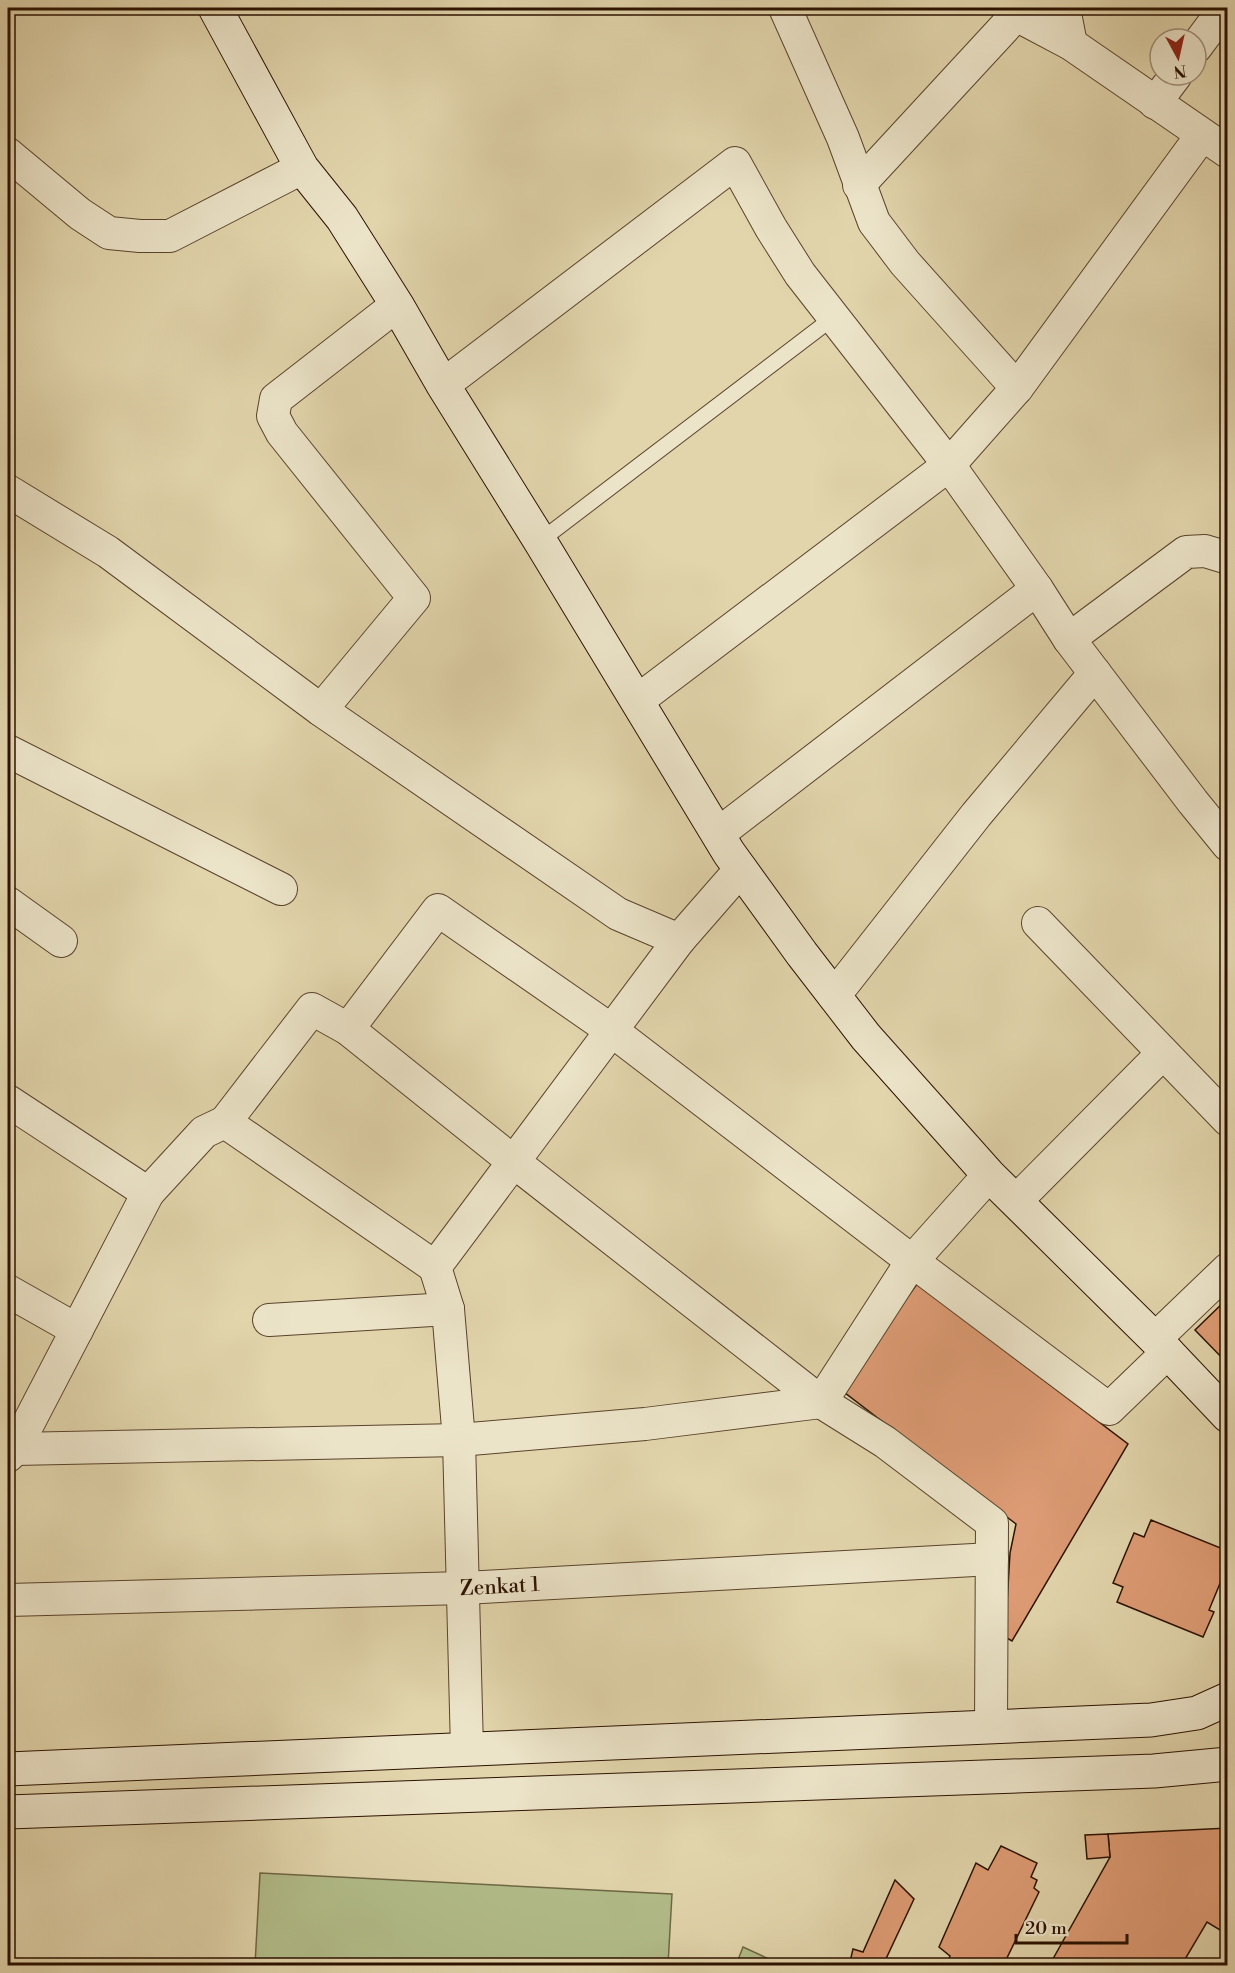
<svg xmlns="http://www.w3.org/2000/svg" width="1235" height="1973" font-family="'Libre Bodoni',serif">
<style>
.green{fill:#b2bd8a;stroke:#6f6845;stroke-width:1.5}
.building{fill:#de9c75;stroke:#2c1200;stroke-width:1.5}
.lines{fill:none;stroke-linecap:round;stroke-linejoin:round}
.lane-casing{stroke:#5a432b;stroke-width:17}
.street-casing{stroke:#5a432b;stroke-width:34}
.secondary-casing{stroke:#2c1200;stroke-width:35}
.lane{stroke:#ece4c9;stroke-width:15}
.street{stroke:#ece4c9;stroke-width:32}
.secondary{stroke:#ece4c9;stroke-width:33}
.labels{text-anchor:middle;stroke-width:4.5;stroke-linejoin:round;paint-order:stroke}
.street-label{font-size:21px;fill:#2c1200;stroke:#ece4c9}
</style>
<rect width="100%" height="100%" fill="#e2d5ac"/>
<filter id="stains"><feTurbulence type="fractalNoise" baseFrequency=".00333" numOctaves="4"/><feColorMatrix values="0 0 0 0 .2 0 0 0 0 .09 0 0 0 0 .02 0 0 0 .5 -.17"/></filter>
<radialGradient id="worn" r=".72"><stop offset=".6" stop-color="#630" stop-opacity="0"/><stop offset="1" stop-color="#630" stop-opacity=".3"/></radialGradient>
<!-- green -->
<g class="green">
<polygon points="260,1873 672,1894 668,1965 255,1965"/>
<polygon points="743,1947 782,1965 736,1965"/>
</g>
<!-- building -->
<g class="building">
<polygon points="917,1284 1128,1444 1012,1641 1005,1637 1010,1553 1016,1524 840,1389"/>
<polygon points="1228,1298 1228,1364 1195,1330"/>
<polygon points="1151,1520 1228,1551 1228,1564 1209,1610 1214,1612 1203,1637 1117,1602 1123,1587 1113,1583 1134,1533 1144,1537"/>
<polygon points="1228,1828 1228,1920 1220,1930 1207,1922 1181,1966 1049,1966 1110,1857 1108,1834"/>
<polygon points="1108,1834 1110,1857 1087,1859 1085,1835"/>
<polygon points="1001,1846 1037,1863 1031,1877 1037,1880 1034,1888 1039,1892 1003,1966 946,1966 950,1956 939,1947 976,1863 988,1870"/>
<polygon points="895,1880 914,1899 885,1961 896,1966 849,1966 853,1949 863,1952"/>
</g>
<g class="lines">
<!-- lane casing -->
<g class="lane-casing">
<polyline id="lane" points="540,541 834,317"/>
</g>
<!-- street casing -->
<g class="street-casing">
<g id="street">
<polyline points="785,8 843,138 874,222 905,263 1017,388"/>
<polyline points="1007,8 1016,15 1071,44 1228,152"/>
<polyline points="1064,8 1071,44"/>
<polyline points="1196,47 1225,8"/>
<polyline points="1155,103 1176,75"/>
<polyline points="8,154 80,214 109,233 140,236 170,236 302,168"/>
<polyline points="859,185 1016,15"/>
<polyline points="443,385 735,163 771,228 800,274 949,465 1037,589 1069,639 1193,802 1228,845"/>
<polyline points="8,491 108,552 321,710 618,914 679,940"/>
<polyline points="1069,639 1186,552 1205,551 1228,558"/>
<polyline points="637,701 949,465 1017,388 1202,135"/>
<polyline points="321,710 414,598 282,433 273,416 276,399 397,305"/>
<polyline points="8,751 281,889"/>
<polyline points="718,834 1037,589"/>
<polyline points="8,903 61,941"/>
<polyline points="1038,923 1228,1120"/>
<polyline points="834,996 976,815 1095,673"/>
<polyline points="8,1101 148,1193 15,1449 8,1456"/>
<polyline points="225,1122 312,1009 348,1029 514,1162 821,1402 885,1442 992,1523 991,1727"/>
<polyline points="989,1175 912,1261 1109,1409 1168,1352"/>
<polyline points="148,1193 204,1132 225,1122 435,1267 679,940 741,869"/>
<polyline points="1016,1201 1163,1053"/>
<polyline points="435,1267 448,1309 459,1440 467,1749"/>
<polyline points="8,1291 77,1330"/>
<polyline points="269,1320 448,1309"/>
<polyline points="1155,1339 1228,1269"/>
<polyline points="15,1449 459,1440 645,1424 821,1402 912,1261 611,1030 438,910 348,1029"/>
<path id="s1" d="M8,1600L464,1588L992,1559"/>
</g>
</g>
<!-- secondary casing -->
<g class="secondary-casing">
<g id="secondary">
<polyline points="215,8 302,168 342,218 397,305 443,385 540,541 729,853 802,954 866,1037 989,1175 1155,1339 1228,1416"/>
<polyline points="8,1769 1151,1720 1197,1713 1228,1699"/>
<polyline points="8,1812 1154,1771 1228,1764"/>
</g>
</g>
<!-- lane -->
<use href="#lane" class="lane"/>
<!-- street -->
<use href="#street" class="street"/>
<!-- secondary -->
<use href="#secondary" class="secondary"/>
</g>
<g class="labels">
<!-- street labels -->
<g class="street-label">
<text dy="7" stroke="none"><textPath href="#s1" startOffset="492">Zenkat 1</textPath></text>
</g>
</g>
<!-- margin -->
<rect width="1235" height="1973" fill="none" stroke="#e2d5ac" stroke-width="30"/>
<rect x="9" y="9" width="1217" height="1955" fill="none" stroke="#2c1200" stroke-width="3"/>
<rect x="15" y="15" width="1205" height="1943" fill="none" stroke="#2c1200" stroke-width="1.5"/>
<!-- north arrow -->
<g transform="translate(1178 57) rotate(172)"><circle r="28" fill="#ece4c9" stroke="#9f9079" stroke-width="1.5"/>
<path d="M0-4.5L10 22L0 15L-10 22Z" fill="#8f2418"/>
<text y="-9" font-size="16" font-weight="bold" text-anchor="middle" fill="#2c1200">N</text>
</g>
<!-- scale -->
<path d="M1016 1934v9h111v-9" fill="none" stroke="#2c1200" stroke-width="3"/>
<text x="1025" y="1934" font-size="18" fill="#2c1200" stroke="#ece4c9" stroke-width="4.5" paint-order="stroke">20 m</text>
<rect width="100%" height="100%" filter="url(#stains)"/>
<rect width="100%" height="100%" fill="url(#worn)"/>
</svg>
